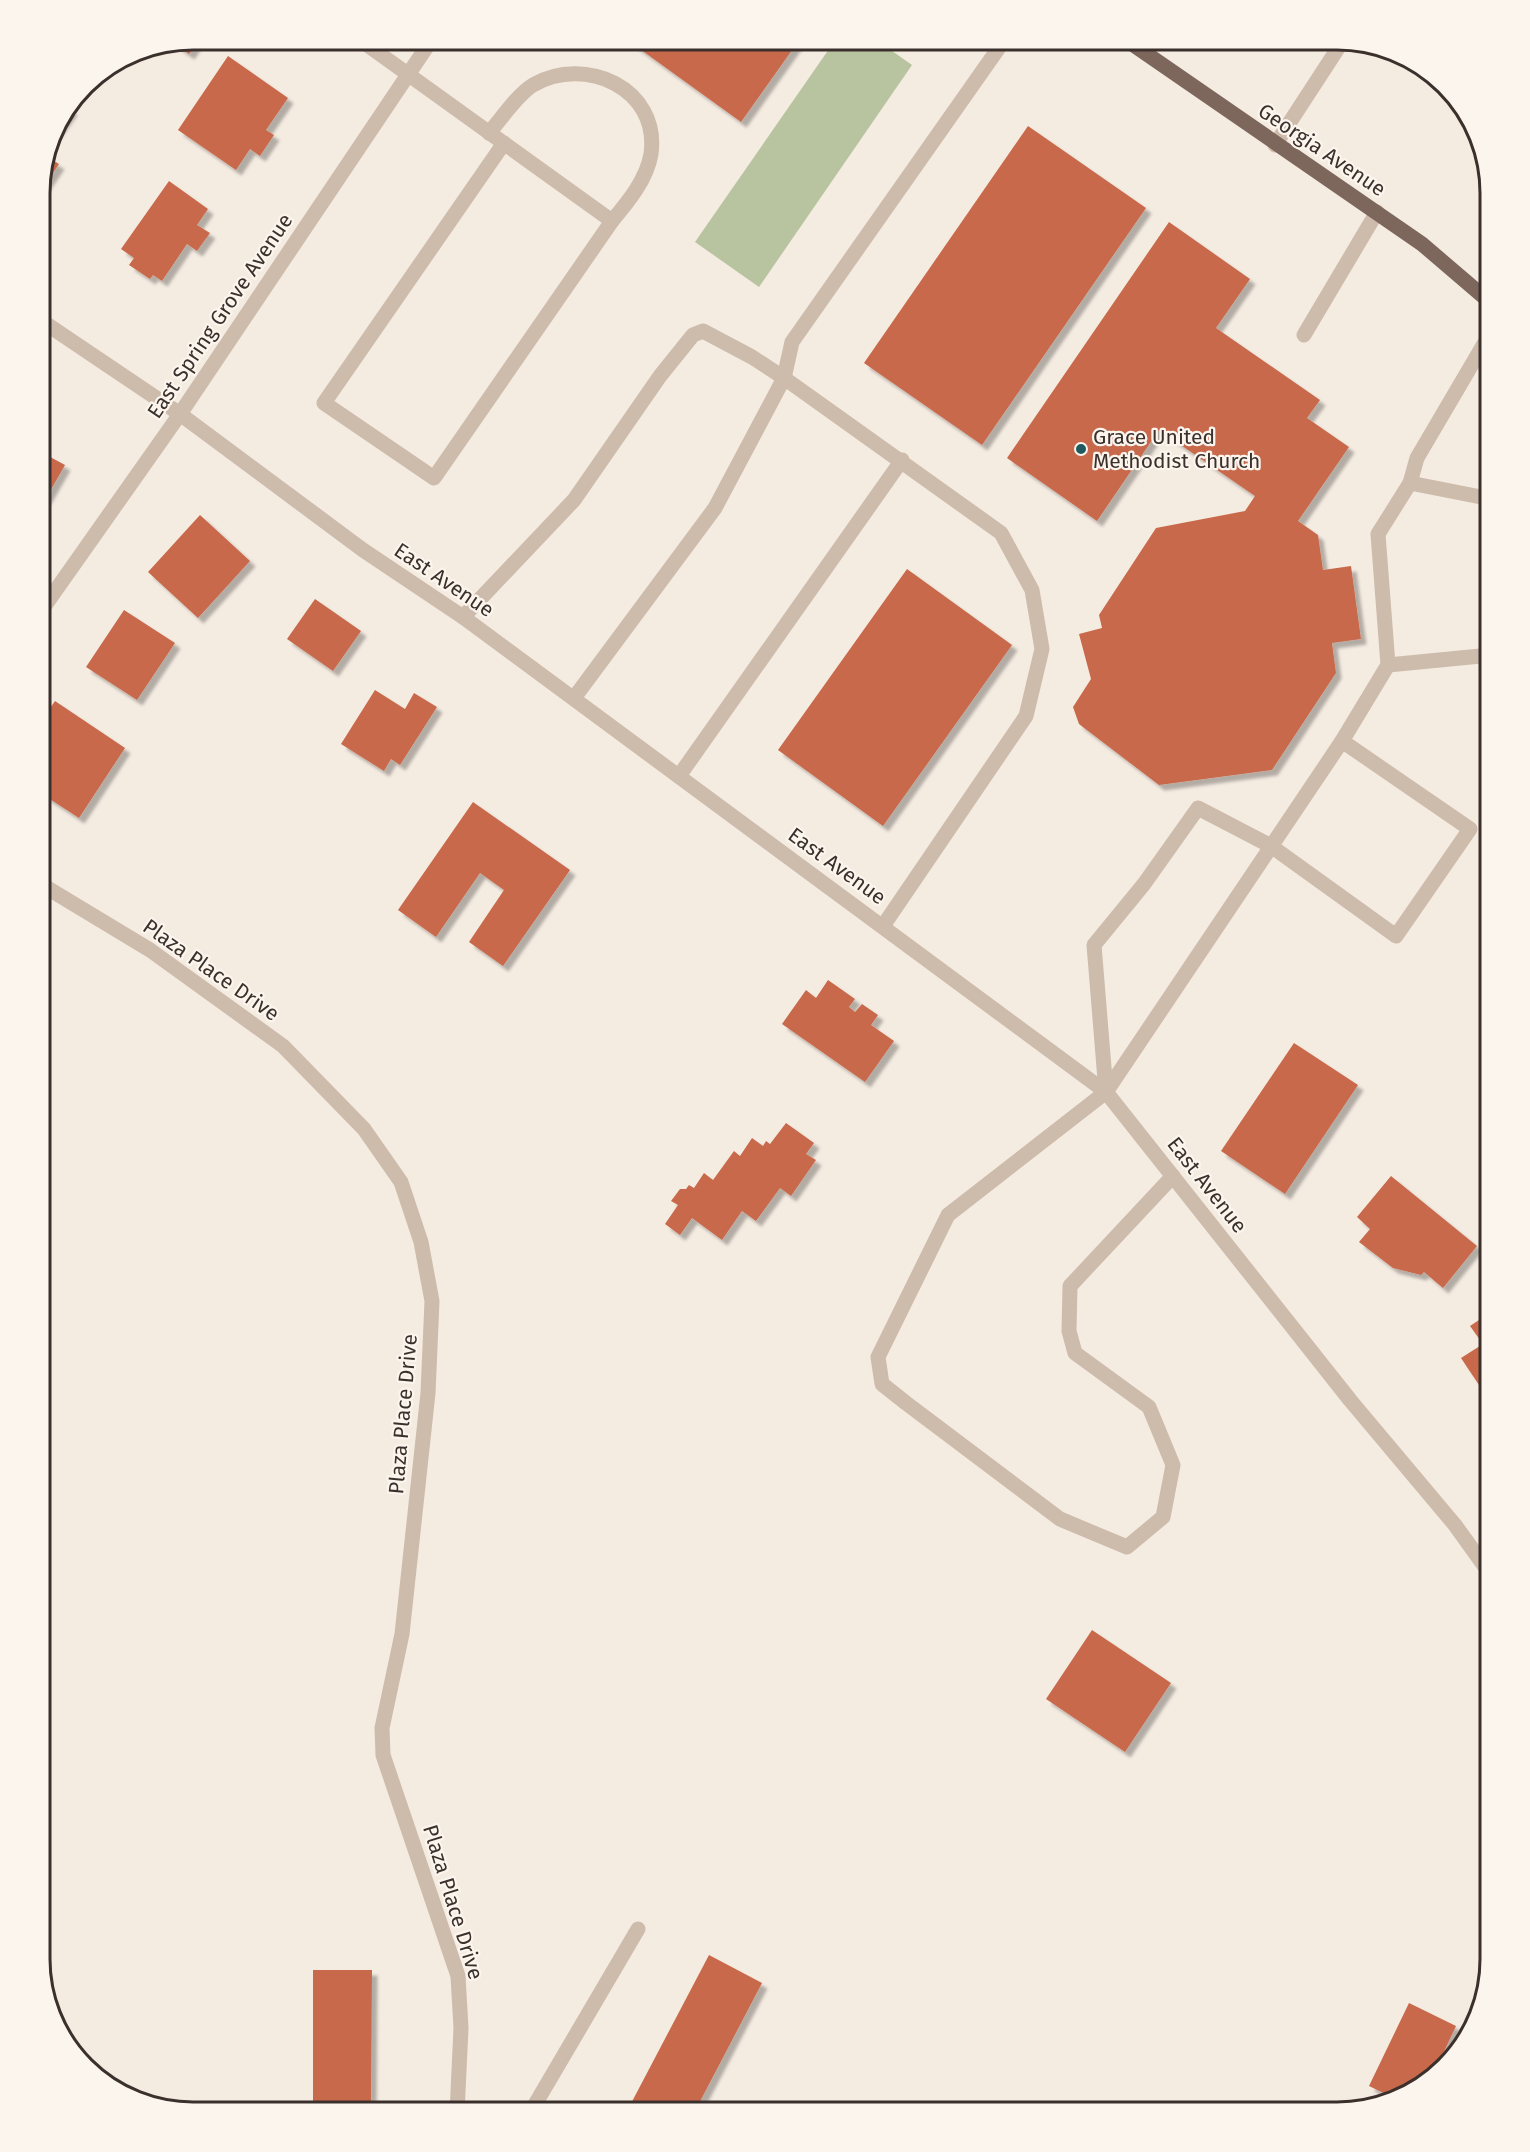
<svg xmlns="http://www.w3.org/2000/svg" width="1530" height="2152" font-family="'Fira Sans',sans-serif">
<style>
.green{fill:#b8c4a0}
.building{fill:#c8694b;filter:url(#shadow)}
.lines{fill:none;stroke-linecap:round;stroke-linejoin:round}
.service{stroke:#cdbbac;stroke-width:15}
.minor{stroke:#cdbbac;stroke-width:15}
.primary{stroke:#7d675c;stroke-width:15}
.poi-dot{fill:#1f5a5e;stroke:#fbf5ee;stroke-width:2}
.labels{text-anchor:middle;stroke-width:4.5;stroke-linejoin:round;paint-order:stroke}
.street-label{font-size:21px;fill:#3b302b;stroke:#fbf5ee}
.poi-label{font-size:21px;fill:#3b302b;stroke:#fbf5ee;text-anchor:start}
.rim{fill:none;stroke:#3b302b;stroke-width:3}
</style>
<defs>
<filter id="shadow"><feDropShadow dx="5.5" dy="5.5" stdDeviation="1.5" flood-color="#0004"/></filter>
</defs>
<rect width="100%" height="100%" fill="#f4ebe1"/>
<!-- green -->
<polygon class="green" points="836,39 875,39 912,65 759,287 695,242"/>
<!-- building -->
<g class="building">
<polygon points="193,39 199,39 189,54 173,43"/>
<polygon points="626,39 800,39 741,122"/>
<polygon points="228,56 288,98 266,130 274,135 260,156 250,149 236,170 178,130"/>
<polygon points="68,107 72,110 51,139 55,125"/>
<polygon points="1028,126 1146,208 982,445 864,363"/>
<polygon points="46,156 59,164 42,189 39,182"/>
<polygon points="169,181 208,209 197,225 210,233 197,251 187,244 162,281 153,275 150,279 129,265 134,258 121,249"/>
<polygon points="1169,222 1250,279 1216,328 1320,400 1307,418 1349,447 1298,521 1318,535 1323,570 1351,566 1361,639 1332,643 1336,673 1272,770 1159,785 1079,724 1073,707 1091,679 1079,634 1102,628 1099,615 1156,528 1245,511 1255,496 1159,430 1097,521 1007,458"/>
<polygon points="39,451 65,465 45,500 39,496"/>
<polygon points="200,515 250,561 198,618 148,572"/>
<polygon points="907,569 1012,645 883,826 778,750"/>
<polygon points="315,599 361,631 333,671 287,639"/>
<polygon points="124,610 175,643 137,700 86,667"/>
<polygon points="375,690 405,709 414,693 437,707 400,765 391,759 384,771 341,744"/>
<polygon points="55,701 125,748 79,818 39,792 39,724"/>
<polygon points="473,802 570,870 503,966 469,942 504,890 480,873 436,937 398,910"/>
<polygon points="828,980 855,999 849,1007 855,1012 862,1004 878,1015 871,1025 894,1041 865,1082 782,1024 806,990 816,998"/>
<polygon points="1294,1043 1358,1085 1285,1194 1221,1151"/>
<polygon points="786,1123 814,1143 806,1154 816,1160 791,1196 780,1188 756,1221 742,1211 722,1240 692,1218 680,1235 665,1224 678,1205 671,1201 680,1189 686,1189 689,1185 694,1188 704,1173 713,1180 734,1151 740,1156 752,1138 763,1146 766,1141 770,1144"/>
<polygon points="1391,1176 1477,1246 1443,1288 1424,1272 1421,1275 1393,1268 1359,1242 1370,1229 1357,1217"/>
<polygon points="1491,1312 1491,1382 1489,1379 1479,1385 1461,1358 1483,1344 1470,1326"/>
<polygon points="1092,1630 1171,1683 1125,1752 1046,1699"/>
<polygon points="709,1955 762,1983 694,2113 626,2113"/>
<polygon points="313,1970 372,1970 371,2113 313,2113"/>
<polygon points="1409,2003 1456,2026 1441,2058 1446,2061 1414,2092 1394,2098 1369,2086"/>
</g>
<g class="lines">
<!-- service -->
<g class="service">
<polyline points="359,39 612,221 434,478 324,403 504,143"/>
<path d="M489,133C502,118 517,95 533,85C585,55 660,88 651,154C647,179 628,202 612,221"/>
<polyline points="1275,145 1344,39"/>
<polyline points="1304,335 1377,212"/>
<polyline points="1410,483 1491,499"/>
<polyline points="463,617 574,500 660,376 693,335 703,331 752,357 784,378 1001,533 1032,590 1042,649 1026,716 883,926"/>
<polyline points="1388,665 1491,655"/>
<polyline points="574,698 715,508 784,378 792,342 1005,39"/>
<polyline points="679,776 902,460"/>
<polyline points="1106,1092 1094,945 1144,884 1198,808 1271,846 1396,936 1470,829 1342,741 1388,665 1378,534 1410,483 1417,458 1491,332"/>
<polyline points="1173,1176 1070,1286 1069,1331 1075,1353 1149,1407 1173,1465 1163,1517 1127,1547 1060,1519 906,1403 882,1384 878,1357 948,1215 1106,1092 1342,741"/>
<polyline points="530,2113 638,1929"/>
</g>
<!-- minor -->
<g class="minor">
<polyline points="39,319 180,414 363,550 463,617 1106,1092 1350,1400 1455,1525 1491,1575"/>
<polyline points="39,614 180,414 432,39"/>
<polyline points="39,883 150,950 283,1046 364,1129 401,1182 421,1242 432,1301 428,1393 402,1634 382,1728 383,1755 458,1976 461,2028 457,2113"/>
</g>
<!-- primary -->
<polyline class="primary" points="1125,39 1422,244 1491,303"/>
</g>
<!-- markers -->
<circle class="poi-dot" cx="1081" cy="449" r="6"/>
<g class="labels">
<!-- street labels -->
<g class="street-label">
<text transform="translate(1322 150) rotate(34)" y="7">Georgia Avenue</text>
<text transform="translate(220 316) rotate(-56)" y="7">East Spring Grove Avenue</text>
<text transform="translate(444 580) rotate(34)" y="7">East Avenue</text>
<text transform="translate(837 866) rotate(36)" y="7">East Avenue</text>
<text transform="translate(211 970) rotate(35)" y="7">Plaza Place Drive</text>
<text transform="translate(1207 1185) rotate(52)" y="7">East Avenue</text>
<text transform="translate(403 1414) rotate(-85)" y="7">Plaza Place Drive</text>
<text transform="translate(453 1902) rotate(73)" y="7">Plaza Place Drive</text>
</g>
<!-- poi labels -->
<g class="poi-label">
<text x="1093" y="444">Grace United<tspan x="1093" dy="24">Methodist Church</tspan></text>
</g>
</g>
<!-- crop -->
<path d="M0 0H1530V2152H0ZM193 50H1337A143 143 0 0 1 1480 193V1959A143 143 0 0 1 1337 2102H193A143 143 0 0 1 50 1959V193A143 143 0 0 1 193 50Z" fill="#fbf5ee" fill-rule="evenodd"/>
<path class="rim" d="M193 50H1337A143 143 0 0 1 1480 193V1959A143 143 0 0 1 1337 2102H193A143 143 0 0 1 50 1959V193A143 143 0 0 1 193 50Z"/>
</svg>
